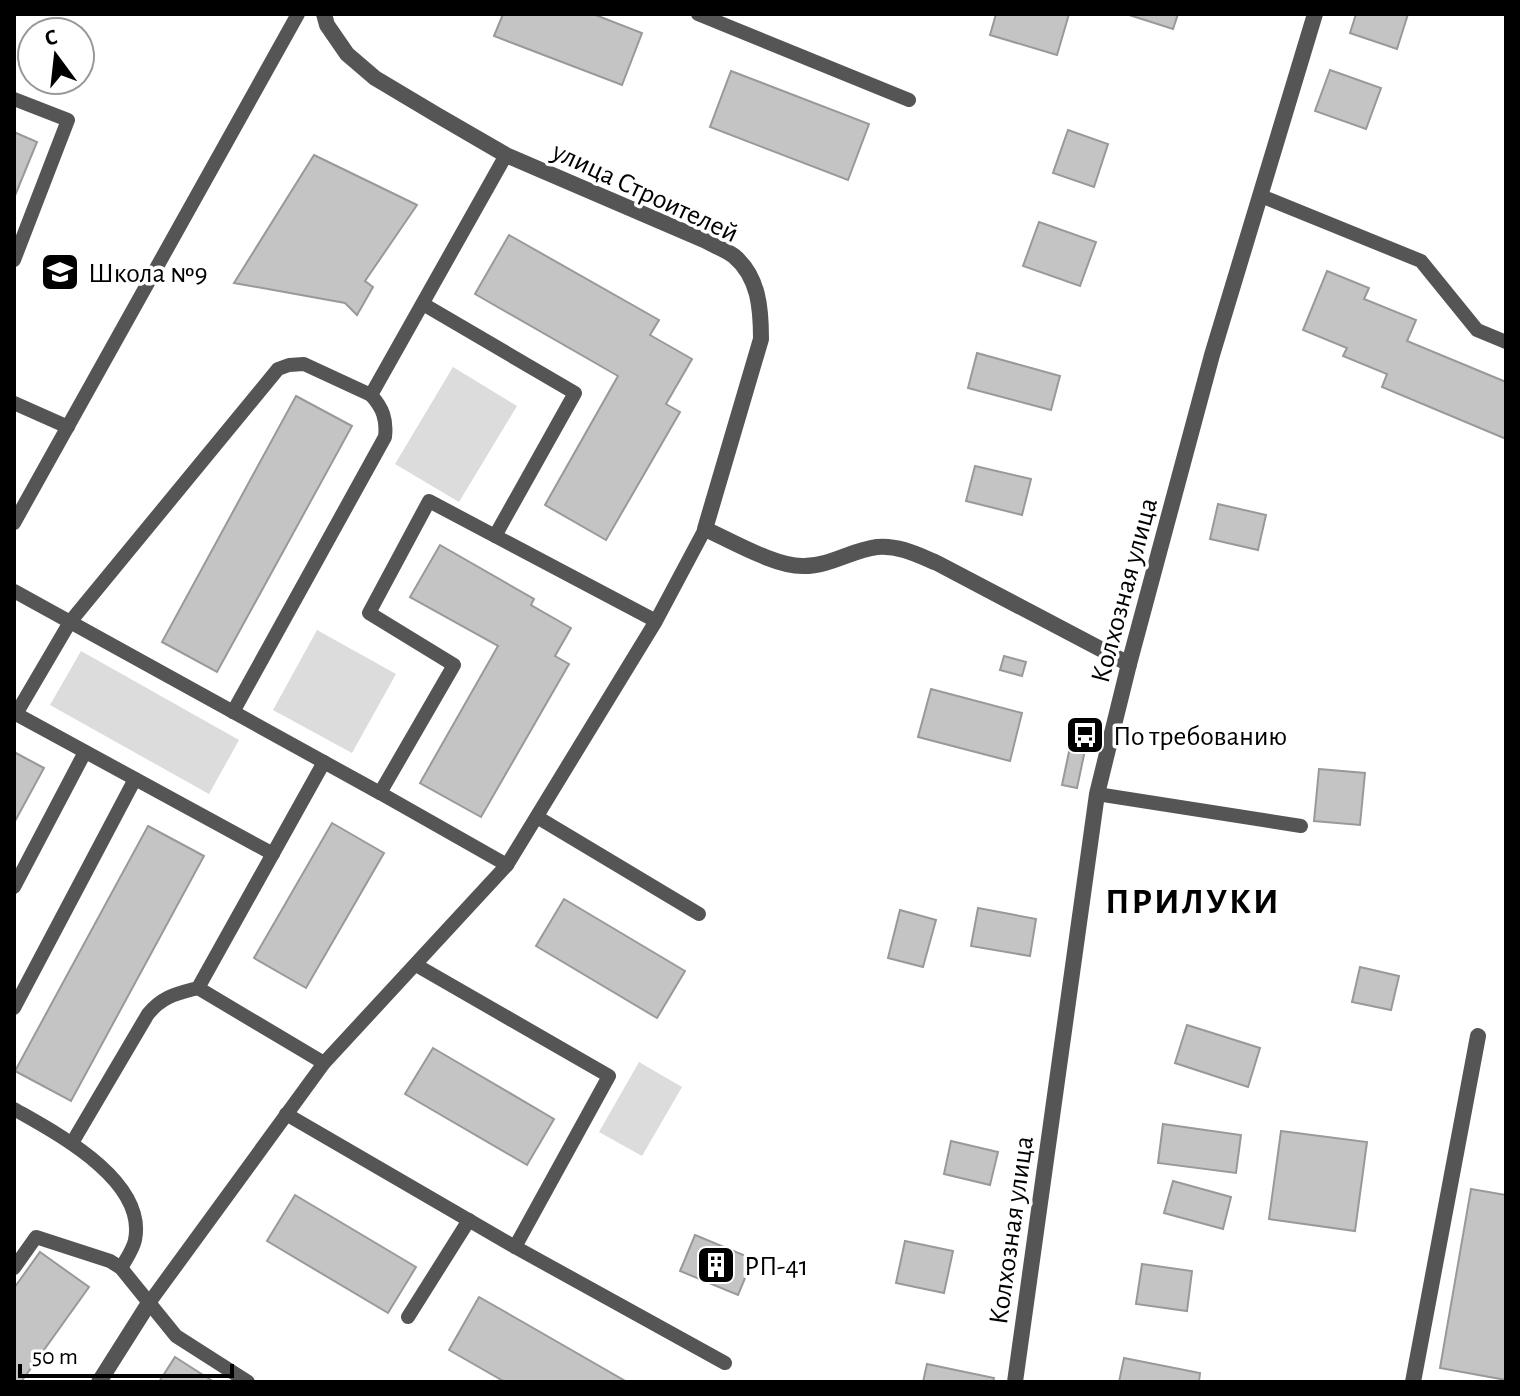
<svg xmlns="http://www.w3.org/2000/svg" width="1520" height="1396" font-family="'Alegreya Sans',sans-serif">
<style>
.green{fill:#dcdcdc}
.building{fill:#c4c4c4;stroke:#999;stroke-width:2}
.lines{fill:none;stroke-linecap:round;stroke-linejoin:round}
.lane{stroke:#555;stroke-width:14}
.street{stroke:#555;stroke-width:16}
.labels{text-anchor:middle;stroke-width:7;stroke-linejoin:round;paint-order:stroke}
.street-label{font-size:28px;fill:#000;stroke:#fff}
.poi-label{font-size:28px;fill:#000;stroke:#fff;text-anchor:start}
.district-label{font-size:36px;font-weight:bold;letter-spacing:2px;fill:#000;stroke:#fff}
</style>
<rect width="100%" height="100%" fill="#fff"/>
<!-- green -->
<g class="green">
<polygon points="453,367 517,406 459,502 395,464"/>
<polygon points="317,630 396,674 352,753 273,710"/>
<polygon points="81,651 239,740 209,794 50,705"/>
<polygon points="639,1062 682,1087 642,1156 599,1132"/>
</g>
<!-- building -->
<g class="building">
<polygon points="503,14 593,14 642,33 622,85 494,36"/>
<polygon points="996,14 1069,14 1057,55 990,35"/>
<polygon points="1126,14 1178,14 1173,29"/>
<polygon points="1356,14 1408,14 1397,49 1350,33"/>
<polygon points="1330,70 1381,88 1366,129 1315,111"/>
<polygon points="731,71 869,124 848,180 710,127"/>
<polygon points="1068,130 1108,144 1094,187 1053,173"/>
<polygon points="14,132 37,142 14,198"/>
<polygon points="314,155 417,205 365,281 373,287 357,315 345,303 234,283"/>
<polygon points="1039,222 1096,242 1080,286 1023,266"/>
<polygon points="509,235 659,320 650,335 692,359 666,404 680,412 606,540 545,505 618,376 475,294"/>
<polygon points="1327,271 1369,288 1364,299 1416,320 1407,341 1506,382 1506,439 1382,387 1387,374 1343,356 1347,348 1303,330"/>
<polygon points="977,353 1060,376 1051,410 968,388"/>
<polygon points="296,396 352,426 217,672 162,642"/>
<polygon points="975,466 1031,479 1022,515 966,501"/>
<polygon points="1218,504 1266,515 1258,550 1210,539"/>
<polygon points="440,545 534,599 531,605 571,628 555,656 569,664 481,817 420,783 498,646 410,597"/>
<polygon points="1004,656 1026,662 1022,676 1000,670"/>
<polygon points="931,689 1022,713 1010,761 918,737"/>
<polygon points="1070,747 1085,750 1077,788 1062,785"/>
<polygon points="14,752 44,768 14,823"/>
<polygon points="1319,769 1365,773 1360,825 1314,821"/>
<polygon points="332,823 384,853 306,988 254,958"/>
<polygon points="148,826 204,856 71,1101 15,1071"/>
<polygon points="564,899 685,971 657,1018 536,946"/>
<polygon points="978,908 1036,919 1030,956 971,946"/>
<polygon points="900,910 936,920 923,967 888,958"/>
<polygon points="1360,967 1399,976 1391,1010 1352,1002"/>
<polygon points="1187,1025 1260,1048 1248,1087 1175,1063"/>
<polygon points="433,1048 554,1119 527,1165 405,1094"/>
<polygon points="1163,1124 1241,1135 1236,1173 1158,1163"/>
<polygon points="1281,1131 1367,1142 1355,1231 1269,1219"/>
<polygon points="951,1141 998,1152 990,1185 944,1174"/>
<polygon points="1173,1181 1231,1197 1223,1229 1164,1213"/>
<polygon points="1471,1189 1506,1195 1506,1380 1440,1368"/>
<polygon points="295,1195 416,1267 388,1313 267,1241"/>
<polygon points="695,1235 753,1259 738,1295 680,1271"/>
<polygon points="905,1241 953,1251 944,1293 896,1283"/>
<polygon points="40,1252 89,1287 21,1382 14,1382 14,1288"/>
<polygon points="1142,1264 1192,1271 1187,1311 1136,1304"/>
<polygon points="479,1297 528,1325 627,1382 505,1382 449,1350"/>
<polygon points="175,1357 214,1382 159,1382"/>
<polygon points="1124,1358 1200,1373 1199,1382 1119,1382"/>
<polygon points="927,1364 994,1378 993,1382 923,1382"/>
</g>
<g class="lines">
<!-- lane -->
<g class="lane">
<polyline points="698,14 909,100"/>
<polyline points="14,99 68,120 14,260"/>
<polyline points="1261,196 1421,261 1477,330 1506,342"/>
<polyline points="423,304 575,393 495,536"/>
<polyline points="14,403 68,427"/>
<polyline points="14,523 298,14"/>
<polyline points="14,591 380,793"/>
<polyline points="656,621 429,501 369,613 454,665 380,793 507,865 656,621 705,529"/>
<path d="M233,712L385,437C387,420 383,408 371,395L506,155"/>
<polyline points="1097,794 1301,826"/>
<polyline points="537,817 699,914"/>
<polyline points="273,854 16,714 70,622 278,369 289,365 304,364 371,395"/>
<polyline points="14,887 85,752"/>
<polyline points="416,965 609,1076 515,1247"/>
<polyline points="198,988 324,1063"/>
<polyline points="14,1008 135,779"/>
<path d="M14,1109C56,1133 147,1180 135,1240C133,1250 126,1259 121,1268"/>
<polyline points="286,1114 515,1247 725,1363"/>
<path d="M72,1143L148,1014C163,996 176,994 198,988L324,762"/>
<polyline points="14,1268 36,1237 110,1261 121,1268 176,1336 248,1382"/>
<polyline points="149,1303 324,1063 507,865"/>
<polyline points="408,1317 469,1220"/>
</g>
<!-- street -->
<g class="street">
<path d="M324,14L327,25L347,54L375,78L437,115L506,155L706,241C715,246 726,250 734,256C759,277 761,309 761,339L705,529C732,541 776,567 804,566C830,566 852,550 877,547C899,545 918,555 937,563L1129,664"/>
<polyline points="99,1382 149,1303"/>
<polyline points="1015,1382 1097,794 1129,664 1212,355 1315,14"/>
<polyline points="1413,1382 1478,1036"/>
</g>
</g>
<!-- icons -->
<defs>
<g id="school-square" transform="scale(2)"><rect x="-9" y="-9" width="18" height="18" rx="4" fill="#000" stroke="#fff"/><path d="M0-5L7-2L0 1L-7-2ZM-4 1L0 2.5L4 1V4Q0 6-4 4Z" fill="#fff"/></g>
<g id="bus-square" transform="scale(2)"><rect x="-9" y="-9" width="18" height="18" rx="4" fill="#000" stroke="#fff"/><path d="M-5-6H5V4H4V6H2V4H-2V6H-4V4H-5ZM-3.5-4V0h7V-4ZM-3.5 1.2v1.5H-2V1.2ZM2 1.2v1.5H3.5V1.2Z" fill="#fff"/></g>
<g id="building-square" transform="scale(2)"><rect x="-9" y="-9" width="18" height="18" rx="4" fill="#000" stroke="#fff"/><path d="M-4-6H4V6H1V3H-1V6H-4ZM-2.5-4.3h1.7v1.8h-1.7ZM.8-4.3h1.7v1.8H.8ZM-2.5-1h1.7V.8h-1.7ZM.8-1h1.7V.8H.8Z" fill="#fff"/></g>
</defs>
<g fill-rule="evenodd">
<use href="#school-square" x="60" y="272"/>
<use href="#bus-square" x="1085" y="735"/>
<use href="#building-square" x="716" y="1265"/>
</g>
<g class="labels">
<!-- street labels -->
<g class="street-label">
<text transform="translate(646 191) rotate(25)" y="10">улица Строителей</text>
<text transform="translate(1123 590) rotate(-75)" y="10">Колхозная улица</text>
<text transform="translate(1010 1230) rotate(-82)" y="10">Колхозная улица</text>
</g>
<!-- poi labels -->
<g class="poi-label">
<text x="88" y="282">Школа №9</text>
<text x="1113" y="745">По требованию</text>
<text x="744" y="1275">РП-41</text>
</g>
<!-- district labels -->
<g class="district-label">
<text x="1193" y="913">ПРИЛУКИ</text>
</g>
</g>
<!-- border -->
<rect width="1520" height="1396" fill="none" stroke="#000000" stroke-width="32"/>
<!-- north arrow -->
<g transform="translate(56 56) rotate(345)"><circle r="38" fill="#ffffff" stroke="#999999" stroke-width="2"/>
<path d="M0-6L14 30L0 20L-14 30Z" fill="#000000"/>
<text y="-12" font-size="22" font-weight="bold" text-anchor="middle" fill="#000000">С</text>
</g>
<!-- scale -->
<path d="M20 1364v12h212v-12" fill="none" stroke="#000000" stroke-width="4"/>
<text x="32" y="1364" font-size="24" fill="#000000" stroke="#ffffff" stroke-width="6" paint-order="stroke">50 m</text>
</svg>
